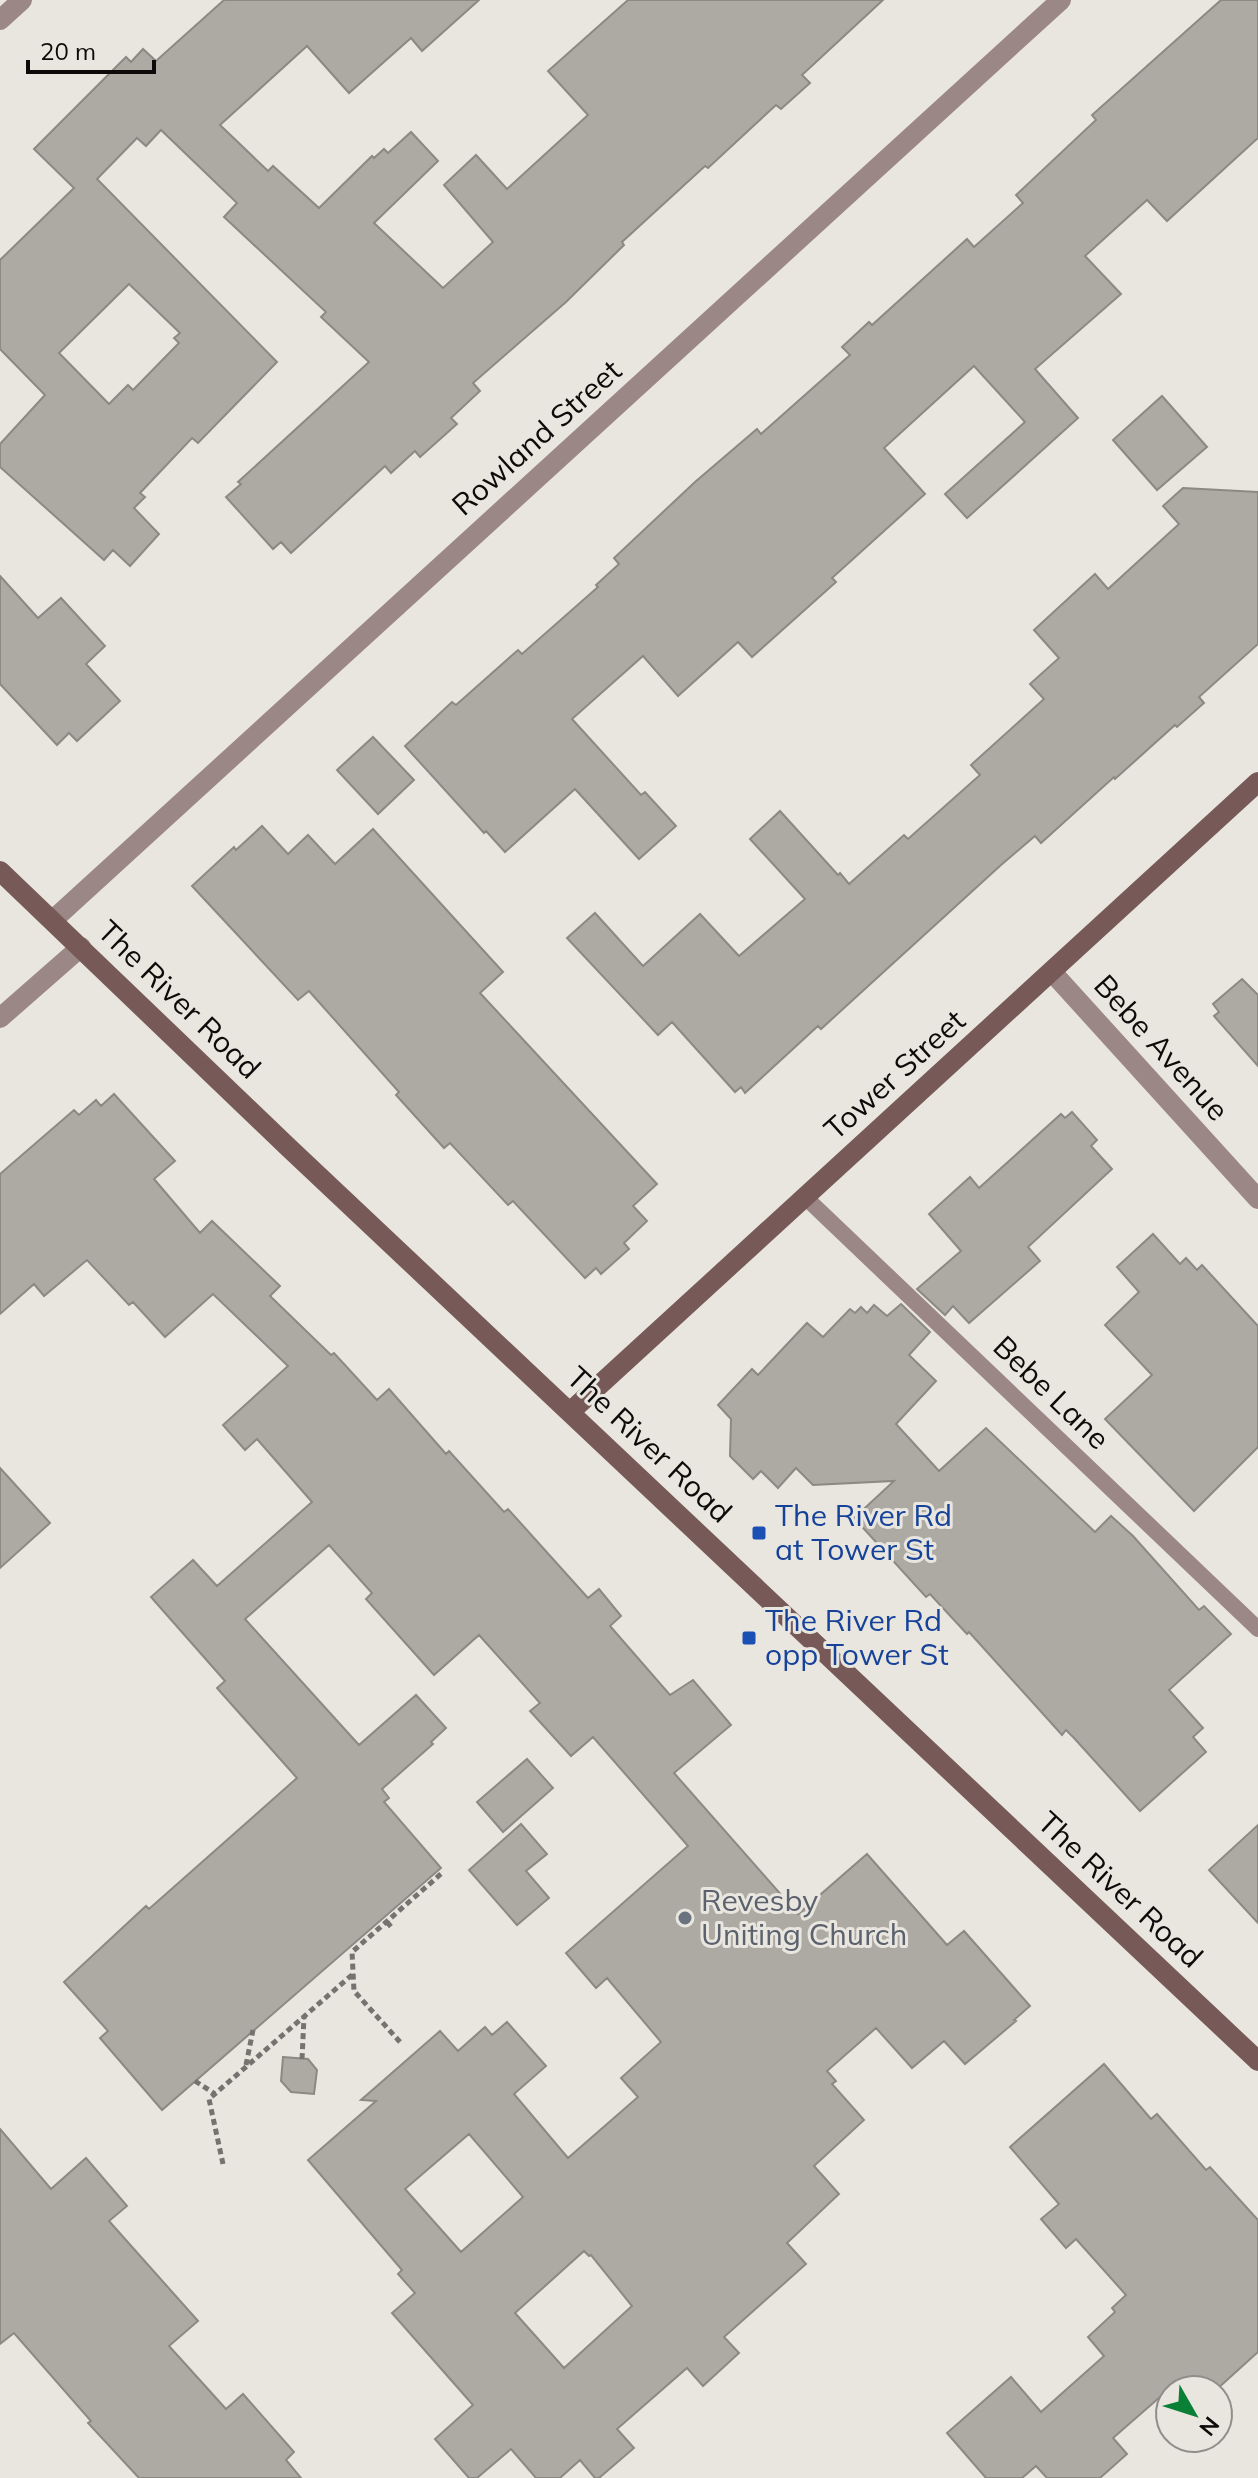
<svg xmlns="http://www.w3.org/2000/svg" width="1258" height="2478" font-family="Mulish,sans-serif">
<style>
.building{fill:#adaaa4;stroke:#8c8983;stroke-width:2;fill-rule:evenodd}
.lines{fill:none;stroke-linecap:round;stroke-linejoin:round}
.path{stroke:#75736f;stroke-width:5;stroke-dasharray:6 4;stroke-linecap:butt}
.lane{stroke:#9b8785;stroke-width:16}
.street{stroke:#9b8785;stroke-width:20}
.secondary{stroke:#775a57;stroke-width:20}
.transit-dot{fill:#1a4fb4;stroke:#e9e6df;stroke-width:3}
.worship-dot{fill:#6b7280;stroke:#e9e6df;stroke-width:3}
.labels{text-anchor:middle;stroke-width:6;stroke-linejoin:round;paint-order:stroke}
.street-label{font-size:30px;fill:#0c0b09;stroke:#e9e6df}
.transit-label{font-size:30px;fill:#164399;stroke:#e9e6df;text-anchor:start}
.worship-label{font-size:30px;fill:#5b616d;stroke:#e9e6df;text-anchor:start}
</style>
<rect width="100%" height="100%" fill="#e9e6df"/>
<!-- building -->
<g class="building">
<path d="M224,0H479L422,51L411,38L349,93L307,46L220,125L268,171L273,166L319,208L372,156L374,158L384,149L388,153L411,132L438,161L374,223L443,288L493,242L444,185L476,155L507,189L588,115L548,71L628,0H883L802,75L810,83L781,109L776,105L708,168L705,166L622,242L624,245L566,302L473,383L480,391L451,418L457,424L420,457L415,451L391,473L385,466L291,553L281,542L273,549L226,497L241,484L238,482L369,362L321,317L326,312L224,217L237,203L161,130L146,146L137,138L97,179L277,362L198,443L192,438L140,493L145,497L134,508L159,534L130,566L113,550L104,560L0,467V444L45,395L0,349V260L74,188L34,149L126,57L131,62L143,49L156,61ZM129,284L180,333L174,338L179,343L133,390L128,385L109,404L59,353Z"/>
<polygon points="1221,0 1258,0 1258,138 1167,221 1147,200 1085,256 1121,294 1035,369 1078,418 967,518 945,494 1025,422 974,366 884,448 925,494 832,578 836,582 752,657 738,642 678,696 643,656 572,719 641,795 645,792 676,826 639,859 575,789 505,852 486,831 484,833 405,746 452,702 456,705 518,650 522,654 598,587 596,585 619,564 614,558 695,482 757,429 761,434 850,355 842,347 869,322 872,325 967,239 974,247 1023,203 1016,195 1096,120 1092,115"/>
<polygon points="1162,396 1207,447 1157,490 1113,440"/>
<polygon points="1183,488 1258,492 1258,644 1199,697 1204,703 1177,727 1175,725 1115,779 1114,777 1041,843 1035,836 1001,865 821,1029 818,1026 745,1093 741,1087 735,1092 672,1022 658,1035 567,938 595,913 643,966 700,914 739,956 805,899 750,839 780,811 838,875 840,873 849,884 904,835 908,839 980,775 971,765 1044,699 1030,684 1059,658 1034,630 1095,574 1108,589 1179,524 1163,506"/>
<polygon points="0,576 38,618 61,598 105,646 86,664 120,701 77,741 69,733 57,745 0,684"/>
<polygon points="373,737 414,780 378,814 337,770"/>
<polygon points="262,826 288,854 308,835 335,864 373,829 503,972 480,993 657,1184 633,1206 647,1221 624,1243 629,1249 601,1274 596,1268 585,1278 513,1201 508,1205 450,1143 444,1148 396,1095 399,1092 309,991 298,1000 192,886 234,847 236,850"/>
<polygon points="1242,979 1258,995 1258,1066 1214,1016 1219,1012 1213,1004"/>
<path d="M114,1094L175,1161L154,1179L200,1233L212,1221L280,1286L270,1296L331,1355L334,1353L377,1400L389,1389L446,1454L449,1451L504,1512L508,1509L588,1598L599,1589L621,1616L610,1626L670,1695L693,1680L731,1725L674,1773L798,1914L867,1854L947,1945L964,1931L1030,2006L1014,2020L1016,2021L965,2064L944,2041L912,2068L876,2028L827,2071L836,2081L832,2084L864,2120L814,2166L839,2194L787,2243L806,2264L724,2337L739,2353L703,2386L687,2368L617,2429L634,2448L599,2478H595L580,2460L560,2478H536L511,2449L477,2478H469L435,2439L473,2405L392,2313L415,2293L398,2274L402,2270L308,2160L376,2101L361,2100L440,2031L458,2051L485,2027L492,2035L507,2022L546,2066L514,2094L568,2158L638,2097L621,2078L661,2042L607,1978L596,1988L566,1953L688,1846L593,1737L571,1756L530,1711L540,1703L479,1635L434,1675L366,1599L372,1593L329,1545L245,1619L359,1745L416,1695L446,1728L431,1742L433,1744L382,1789L389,1798L384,1802L441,1868L162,2110L100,2038L108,2031L64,1982L146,1906L149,1909L297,1778L217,1688L225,1681L151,1597L193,1560L217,1586L312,1502L257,1439L245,1450L223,1425L288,1366L213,1294L165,1337L133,1302L129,1305L87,1260L44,1296L34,1284L0,1314V1174L74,1110L79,1115L96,1100L101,1106ZM469,2134L523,2197L461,2252L405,2189ZM584,2251L589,2256L591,2255L632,2306L564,2368L515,2313Z"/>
<polygon points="1072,1112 1097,1140 1091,1146 1112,1169 1028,1247 1040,1261 969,1323 953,1306 945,1315 917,1289 961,1251 929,1214 970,1177 979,1188 1061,1114 1065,1118"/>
<polygon points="1153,1234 1180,1264 1186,1258 1197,1270 1202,1265 1258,1326 1258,1447 1194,1511 1105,1419 1152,1375 1105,1325 1139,1292 1117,1267"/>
<polygon points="901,1304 930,1332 909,1355 936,1381 896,1424 939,1471 986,1428 1095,1532 1111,1516 1133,1536 1199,1610 1204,1606 1231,1634 1169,1690 1203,1728 1193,1737 1206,1752 1140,1811 1074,1738 1066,1730 1062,1735 969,1632 967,1634 930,1594 926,1597 854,1518 894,1481 813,1485 796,1468 778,1488 761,1471 753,1479 730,1456 731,1419 718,1405 752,1369 758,1375 807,1323 823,1337 850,1309 855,1313 861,1307 867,1313 874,1305 887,1316"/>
<polygon points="0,1468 50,1523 0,1568"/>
<polygon points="527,1759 553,1788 503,1832 477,1802"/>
<polygon points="521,1824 547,1854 526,1871 549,1898 517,1925 469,1870"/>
<polygon points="1258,1825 1258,1923 1209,1870"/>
<polygon points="283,2057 308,2059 317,2070 314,2094 291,2092 281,2081"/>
<polygon points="1104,2064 1151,2119 1157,2114 1206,2170 1210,2167 1258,2220 1258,2352 1216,2390 1168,2390 1113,2438 1127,2454 1100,2478 1047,2478 1036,2466 1022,2478 986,2478 947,2433 1011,2377 1041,2412 1104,2356 1088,2337 1115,2312 1112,2308 1126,2295 1076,2239 1066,2248 1041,2219 1059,2204 1010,2147"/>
<polygon points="0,2129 51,2189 86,2158 127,2206 109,2221 198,2321 169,2346 226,2409 243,2394 294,2452 286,2460 301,2478 139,2478 88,2423 91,2421 14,2333 0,2344"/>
</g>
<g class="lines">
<!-- path -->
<g class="path">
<polyline points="387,1922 393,1929"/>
<polyline points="400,2042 354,1991 352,1952 442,1873"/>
<polyline points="302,2059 304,2017"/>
<polyline points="246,2065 253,2030"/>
<polyline points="195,2081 215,2094"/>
<polyline points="223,2164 209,2099 353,1974"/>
</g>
<!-- lane -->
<polyline class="lane" points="805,1197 1258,1629"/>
<!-- street -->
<g class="street">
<polyline points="0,20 22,0"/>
<polyline points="53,920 1061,0"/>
<polyline points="1052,972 1258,1199"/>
<polyline points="0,1018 81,947"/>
</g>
<!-- secondary -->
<g class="secondary">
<polyline points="0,871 288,1147 1258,2061"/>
<polyline points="570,1412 1258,782"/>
</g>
</g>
<!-- markers -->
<g class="transit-dot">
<rect x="751" y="1525" width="16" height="16" rx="4"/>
<rect x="741" y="1630" width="16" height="16" rx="4"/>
</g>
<circle class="worship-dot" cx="685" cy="1918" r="8"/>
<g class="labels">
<!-- street labels -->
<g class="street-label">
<text transform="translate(537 438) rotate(-42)" y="10">Rowland Street</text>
<text transform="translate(179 1000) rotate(44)" y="10">The River Road</text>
<text transform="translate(1161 1048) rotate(48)" y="10">Bebe Avenue</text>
<text transform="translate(895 1075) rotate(-42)" y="10">Tower Street</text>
<text transform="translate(1051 1393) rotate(44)" y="10">Bebe Lane</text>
<text transform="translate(649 1445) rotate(43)" y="10">The River Road</text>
<text transform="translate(1120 1890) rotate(43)" y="10">The River Road</text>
</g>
<!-- transit labels -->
<g class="transit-label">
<text x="775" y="1526">The River Rd<tspan x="775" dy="34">at Tower St</tspan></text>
<text x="765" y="1631">The River Rd<tspan x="765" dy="34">opp Tower St</tspan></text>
</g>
<!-- worship labels -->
<g class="worship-label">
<text x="701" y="1911">Revesby<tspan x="701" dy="34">Uniting Church</tspan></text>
</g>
</g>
<!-- north arrow -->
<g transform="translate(1194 2414) rotate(129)"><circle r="38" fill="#e9e6df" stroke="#918e89" stroke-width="2"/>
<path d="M0-6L14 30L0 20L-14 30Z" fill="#0a7f36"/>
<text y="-12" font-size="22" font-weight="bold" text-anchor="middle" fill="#0c0b09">N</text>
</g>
<!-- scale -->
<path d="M28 60v12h126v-12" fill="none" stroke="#0c0b09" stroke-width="4"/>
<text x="40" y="60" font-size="24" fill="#0c0b09" stroke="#e9e6df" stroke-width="6" paint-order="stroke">20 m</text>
</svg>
